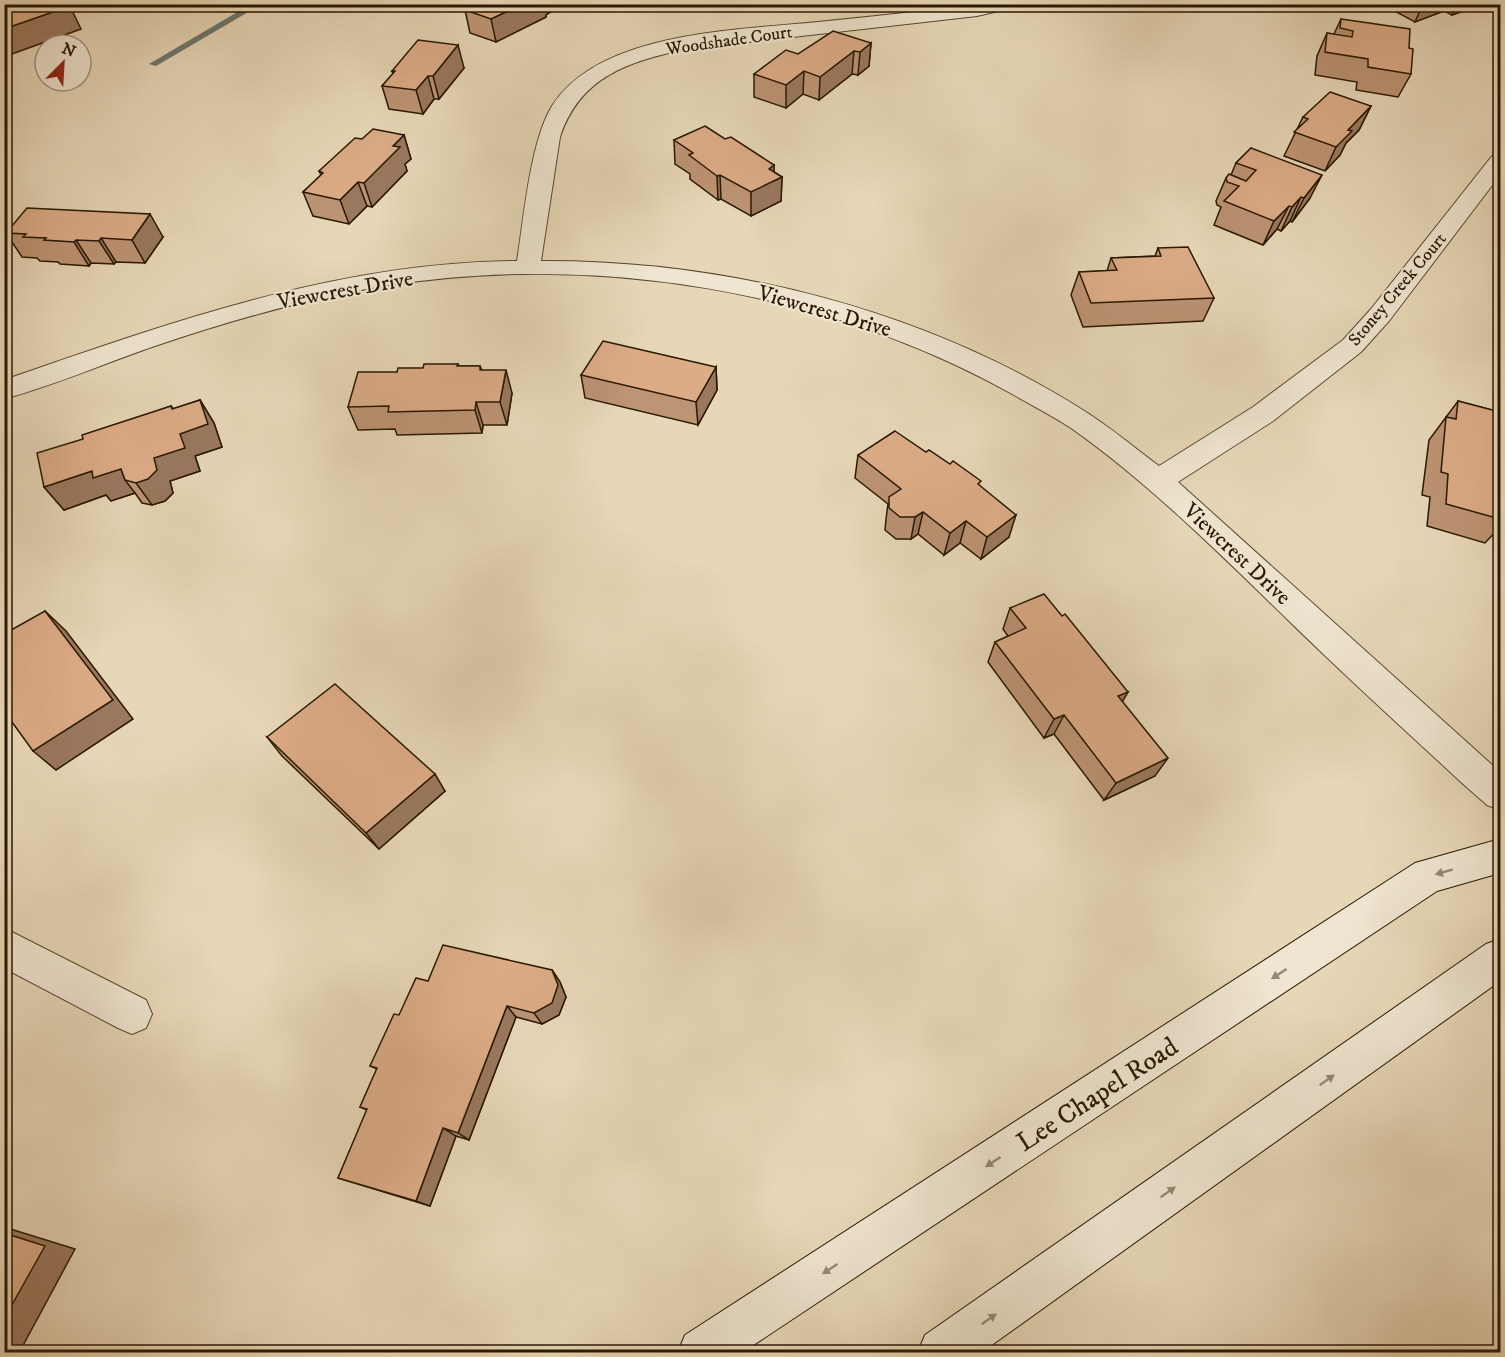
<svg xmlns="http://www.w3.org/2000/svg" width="1505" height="1357" font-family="'IM FELL DW Pica',serif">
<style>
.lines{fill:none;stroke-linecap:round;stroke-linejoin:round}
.stream{fill:#6d7770;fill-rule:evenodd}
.minor-casing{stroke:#58482f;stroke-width:2}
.secondary-casing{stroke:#281802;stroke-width:2}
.minor{fill:#efe5d0;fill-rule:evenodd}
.secondary{fill:#efe5d0;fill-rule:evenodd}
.wall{fill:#bd9474;stroke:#281802;stroke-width:1.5}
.shaded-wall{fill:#9a785e;stroke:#281802;stroke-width:1.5}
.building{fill:#dcac87;stroke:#281802;stroke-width:1.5}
.oneway{fill:#958973}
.labels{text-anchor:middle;stroke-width:4.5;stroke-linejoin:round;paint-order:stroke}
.far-street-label{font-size:18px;fill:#281802;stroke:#efe5d0}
.street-label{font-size:22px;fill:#281802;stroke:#efe5d0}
.near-street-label{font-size:27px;fill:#281802;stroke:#efe5d0}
</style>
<rect width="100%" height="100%" fill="#e7d7b7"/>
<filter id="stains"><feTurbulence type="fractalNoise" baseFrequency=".00333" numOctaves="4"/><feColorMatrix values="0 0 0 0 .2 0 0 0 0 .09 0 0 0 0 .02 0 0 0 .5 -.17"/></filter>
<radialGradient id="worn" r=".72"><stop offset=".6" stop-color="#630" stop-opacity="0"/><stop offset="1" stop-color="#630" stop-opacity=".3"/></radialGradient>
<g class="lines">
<!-- stream -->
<polygon class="stream" points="251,4 262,4 156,66 149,64"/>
<!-- minor casing -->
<g class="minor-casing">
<g id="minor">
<path d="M977,4H1014L1011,8L977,16L687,49C630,61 580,76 560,137L541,261C729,260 926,310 1086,412C1111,428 1135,448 1159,466L1253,407L1343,340L1371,309L1492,156L1500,155V175L1389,321L1361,352L1273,421L1178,482L1500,772V810L1487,805L1462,783C1404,729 1344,675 1287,619C1219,553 1150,484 1071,428C1053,416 1033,406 1014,395C826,290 597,252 384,286C305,299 228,321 152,347C103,364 55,385 4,399V380C171,322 339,262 517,261C524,218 530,142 552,106C599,31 739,30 818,22C871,17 924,11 977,4Z"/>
<polygon points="4,928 146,1000 152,1014 146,1028 132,1034 118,1028 4,968"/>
</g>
</g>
<!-- secondary casing -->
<g class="secondary-casing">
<g id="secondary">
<polygon points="1500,839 1500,873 1437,891 743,1352 678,1352 685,1335 1415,863"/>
<polygon points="1500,939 1500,981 982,1352 918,1352 925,1335 1486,944"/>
</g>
</g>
<!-- minor -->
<use href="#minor" class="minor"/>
<!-- secondary -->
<use href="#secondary" class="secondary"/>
</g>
<!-- wall -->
<g class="wall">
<polygon points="1388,4 1480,4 1479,6 1452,15 1444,11 1415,22 1387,7"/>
<polygon points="555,5 555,9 546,15 546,17 496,42 470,33 465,10"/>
<polygon points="1341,19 1411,74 1398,97 1356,90 1357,82 1315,75 1317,56 1327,33 1334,34"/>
<polygon points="871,43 869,66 858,75 852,74 819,100 803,94 786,108 754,97 754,74 798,54"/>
<polygon points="464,68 439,99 434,99 423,114 389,109 382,86 393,74 392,71"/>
<polygon points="1371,106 1359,130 1346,143 1340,155 1325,171 1284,156 1303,117"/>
<polygon points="404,135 411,159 405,164 407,171 372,207 367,206 349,224 313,216 303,192 321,175 319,171 362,139"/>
<polygon points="725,139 774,165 774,172 782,177 781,201 751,216 721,199 718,200 690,179 690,174 675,164 674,140"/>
<polygon points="1251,148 1310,198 1292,222 1290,221 1281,231 1277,229 1263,245 1214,225 1221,207 1217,205 1216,201 1226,178 1231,175 1236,163"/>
<polygon points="6,233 163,237 145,263 116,262 114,264 91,263 89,266 60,264 58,262 40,261 37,258 22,257"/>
<polygon points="1158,248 1214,298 1203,321 1083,327 1071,295 1079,272 1107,271 1111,258 1155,256"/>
<polygon points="458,364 459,366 480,366 482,370 512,393 507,425 483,425 482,433 397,435 395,429 358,430 348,407 397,372"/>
<polygon points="716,367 717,390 698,425 585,398 581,375"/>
<polygon points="200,400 214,423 222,447 195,456 200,471 170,481 173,493 165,501 152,505 142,503 135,493 111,501 106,495 64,510 44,487 83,439 171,406 173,409"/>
<polygon points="1458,401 1500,412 1500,527 1485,543 1427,526 1430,497 1422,495 1429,440"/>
<polygon points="926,452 980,486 1009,537 981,559 960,543 944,555 918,534 911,539 896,539 885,530 886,519 888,504 855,478 858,455"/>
<polygon points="1010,608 1122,701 1155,776 1104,800 1054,734 1044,738 988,662 995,642 1008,636 1003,629"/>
<polygon points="267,737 445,791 379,849 282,756"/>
<polygon points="552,970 560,982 566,997 559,1015 542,1024 516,1017 469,1140 456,1136 430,1206 338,1178 367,1110 360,1107 377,1069 370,1066 399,1015 428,981"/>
</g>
<!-- shaded-wall -->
<g class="shaded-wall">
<polygon points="522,4 556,4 555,5 555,9 546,15 546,17 496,42 491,19"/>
<polygon points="1423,4 1447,4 1444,11 1415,22"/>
<polygon points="1457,4 1480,4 1479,6 1452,15"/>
<polygon points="70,6 81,29 9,55 4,48 4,29"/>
<polygon points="871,43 869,66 858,75 860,52"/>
<polygon points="458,45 464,68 439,99 433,76"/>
<polygon points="854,51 852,74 819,100 820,77"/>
<polygon points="804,71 803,94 786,108 786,85"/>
<polygon points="428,76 434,99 423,114 416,90"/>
<polygon points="1371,106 1359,130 1346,143 1340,155 1325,171 1336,147 1348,130"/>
<polygon points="404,135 411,159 405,164 407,171 372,207 364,183 393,146"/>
<polygon points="774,165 774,181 782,177 781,201 751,216 751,192 769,169"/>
<polygon points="720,175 721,199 718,200 717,176"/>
<polygon points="1322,175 1310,198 1292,222 1304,198"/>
<polygon points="358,182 367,206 349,224 340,200"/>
<polygon points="1301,197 1290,221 1281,231 1292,207"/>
<polygon points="1289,206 1277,229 1263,245 1274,221"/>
<polygon points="150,214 163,237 145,263 132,240"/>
<polygon points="101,238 116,262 114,264 99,241"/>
<polygon points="76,240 91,263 89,266 74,242"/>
<polygon points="716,367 717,390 698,425 696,402"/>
<polygon points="506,370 512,393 507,425 500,402"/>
<polygon points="200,400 214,423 222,447 195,456 200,471 170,481 173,493 165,501 152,505 136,483 172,409 171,406 186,429"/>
<polygon points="476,402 483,425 482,433 475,410"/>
<polygon points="121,469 125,480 135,493 111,501 106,495 64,510 44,487 92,471"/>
<polygon points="923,512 918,534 911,539 915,517"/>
<polygon points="1016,515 1009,537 981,559 987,537"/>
<polygon points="966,521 960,543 944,555 950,533"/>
<polygon points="45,611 66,631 133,719 56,770 33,751"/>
<polygon points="1128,692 1117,711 1118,696"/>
<polygon points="1064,715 1054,734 1044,738 1054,719"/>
<polygon points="1168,758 1155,776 1104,800 1116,783"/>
<polygon points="435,774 445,791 379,849 366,833"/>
<polygon points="552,970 560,982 566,997 559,1015 542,1024 534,1013"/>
<polygon points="507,1006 516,1017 469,1140 458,1133"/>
<polygon points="443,1128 456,1136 430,1206 416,1201"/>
<polygon points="4,1227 75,1249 20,1351 4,1352"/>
</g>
<!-- building -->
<g class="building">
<polygon points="8,4 67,4 70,6 4,29 4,6"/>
<polygon points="475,4 522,4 491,19 465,10"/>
<polygon points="1341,19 1410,29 1409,48 1413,49 1411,74 1368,67 1368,59 1325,52 1327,33 1352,37 1353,31 1340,28"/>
<polygon points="833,31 871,43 860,52 854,51 820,77 804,71 786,85 754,74 786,50 798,54"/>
<polygon points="418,40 458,45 433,76 428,76 416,90 382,86 395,71 392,71"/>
<polygon points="1330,92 1371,106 1348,130 1352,131 1336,147 1294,132 1308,119 1303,117"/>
<polygon points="705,126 725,139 731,137 774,165 769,169 782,177 751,192 720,175 717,176 689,155 693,153 674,140"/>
<polygon points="373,129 404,135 393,146 400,147 364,183 358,182 340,200 303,192 323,173 319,171 355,138 362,139"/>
<polygon points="1251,148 1322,175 1304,198 1301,197 1292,207 1289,206 1274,221 1224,201 1239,186 1227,182 1226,178 1229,174 1246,181 1256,170 1236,163"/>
<polygon points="27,208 150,214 132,240 101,238 99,241 76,240 74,242 44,240 46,238 23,237 26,234 6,233"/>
<polygon points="1188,247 1214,298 1091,303 1079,272 1117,270 1111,258 1161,256 1158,248"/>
<polygon points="603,341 716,367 696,402 581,375"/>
<polygon points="424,364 458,364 457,366 480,366 480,370 506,370 500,402 476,402 475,410 388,412 389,406 348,407 358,372 397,372 398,368 423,368"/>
<polygon points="200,400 208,424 180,434 185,448 154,458 157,470 148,479 136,483 125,480 121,469 93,478 92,471 44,487 37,453 83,439 82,435 171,406 172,409"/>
<polygon points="1458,401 1500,412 1500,519 1446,504 1448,474 1441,472 1446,417 1456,419"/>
<polygon points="895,431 926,452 929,450 950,464 953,461 981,481 978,484 1016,515 987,537 966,521 950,533 923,512 915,517 900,517 889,508 889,497 901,489 858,455"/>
<polygon points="1044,594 1062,616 1065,614 1128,692 1118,696 1168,758 1116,783 1064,715 1054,719 995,642 1026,628 1010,608"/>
<polygon points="45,611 113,700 33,751 4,711 4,634"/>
<polygon points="335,684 435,774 366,833 267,737"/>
<polygon points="443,945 552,970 558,985 552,1003 534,1013 507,1006 458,1133 443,1128 416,1201 338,1178 367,1109 360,1107 377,1068 370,1066 394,1014 399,1015 416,978 428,981"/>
<polygon points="4,1233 45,1246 4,1319"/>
</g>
<!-- one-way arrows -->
<defs><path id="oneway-solid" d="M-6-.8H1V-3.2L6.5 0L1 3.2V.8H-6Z" transform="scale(1.5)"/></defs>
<g class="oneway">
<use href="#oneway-solid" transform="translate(1444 872) rotate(164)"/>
<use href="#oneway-solid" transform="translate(1279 974) rotate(147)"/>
<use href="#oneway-solid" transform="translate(1327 1080) rotate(-35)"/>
<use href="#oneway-solid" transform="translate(993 1162) rotate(147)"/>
<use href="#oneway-solid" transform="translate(1168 1192) rotate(-35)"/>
<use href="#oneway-solid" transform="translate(830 1269) rotate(147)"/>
<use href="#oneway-solid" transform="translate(989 1319) rotate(-35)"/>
</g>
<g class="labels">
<!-- far-street labels -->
<g class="far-street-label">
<text transform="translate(729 40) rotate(-8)" y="6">Woodshade Court</text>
<text transform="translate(1397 289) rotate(-50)" y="6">Stoney Creek Court</text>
</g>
<!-- street labels -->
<g class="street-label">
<text transform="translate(345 289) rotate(-10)" y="8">Viewcrest Drive</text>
<text transform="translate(825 310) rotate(16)" y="8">Viewcrest Drive</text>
<text transform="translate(1238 553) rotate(43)" y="8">Viewcrest Drive</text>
</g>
<!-- near-street labels -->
<g class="near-street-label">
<text transform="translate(1097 1094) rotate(-33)" y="9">Lee Chapel Road</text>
</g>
</g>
<!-- margin -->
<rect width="1505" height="1357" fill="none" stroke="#e7d7b7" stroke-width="24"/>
<rect x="6" y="6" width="1493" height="1345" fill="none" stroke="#281802" stroke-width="3"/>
<rect x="12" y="12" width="1481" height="1333" fill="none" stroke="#281802" stroke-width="1.5"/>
<!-- north arrow -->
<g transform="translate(63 63) rotate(24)"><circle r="28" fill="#efe5d0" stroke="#9f937e" stroke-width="1.5"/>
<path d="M0-4.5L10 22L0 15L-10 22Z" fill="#8f2418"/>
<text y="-9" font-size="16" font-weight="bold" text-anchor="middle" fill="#281802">N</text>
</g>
<rect width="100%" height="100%" filter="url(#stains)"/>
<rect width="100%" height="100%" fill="url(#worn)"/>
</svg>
